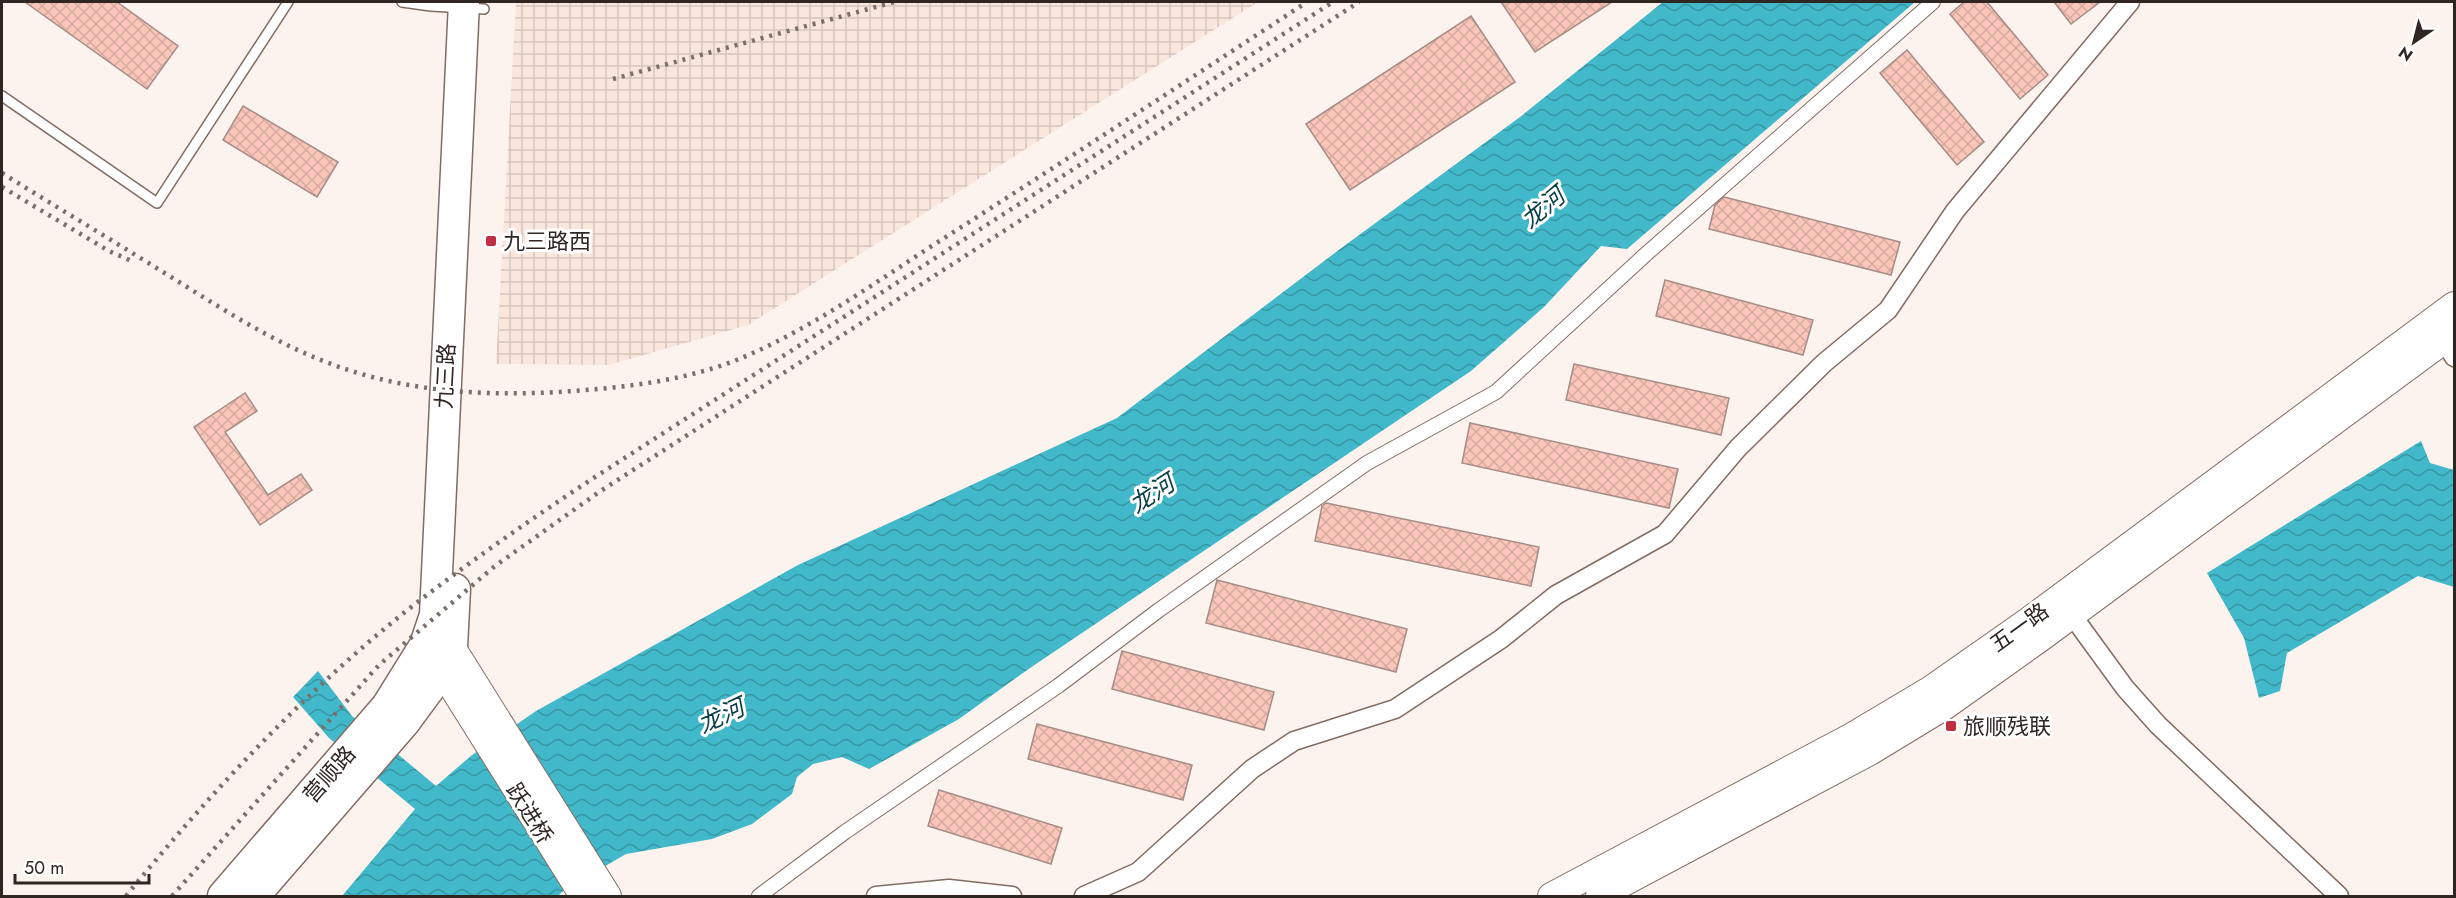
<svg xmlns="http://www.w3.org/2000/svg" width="2456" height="898" font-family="Jost,'Noto Sans SC',sans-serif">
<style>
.industrial{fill:url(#industrial-grid)}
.water{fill:url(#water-waves)}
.building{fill:url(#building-cross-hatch);stroke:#a58d87;stroke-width:1.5}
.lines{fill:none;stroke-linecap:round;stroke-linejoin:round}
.service-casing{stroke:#816c62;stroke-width:12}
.pedestrian-casing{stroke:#816c62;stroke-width:16}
.minor-casing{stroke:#816c62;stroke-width:21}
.secondary-casing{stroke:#816c62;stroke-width:28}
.trunk-casing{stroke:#816c62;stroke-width:33}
.service{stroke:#fff;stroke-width:9}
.pedestrian{stroke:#fff;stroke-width:14}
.minor{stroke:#fff;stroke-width:18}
.secondary{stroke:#fff;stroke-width:26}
.trunk{stroke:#fff;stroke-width:30}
.rail{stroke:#796f6b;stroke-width:4.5;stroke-dasharray:3 6;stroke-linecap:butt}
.poi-dot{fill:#bf2e41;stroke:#fff;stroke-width:2}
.labels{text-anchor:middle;stroke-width:6;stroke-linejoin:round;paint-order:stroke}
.poi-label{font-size:22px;fill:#2f2622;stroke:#fff;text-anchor:start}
.street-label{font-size:22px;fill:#2f2622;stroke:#fff}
.water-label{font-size:24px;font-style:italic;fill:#083f46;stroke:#fff}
</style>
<defs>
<pattern id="industrial-grid" width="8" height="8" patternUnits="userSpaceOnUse" patternTransform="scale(1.5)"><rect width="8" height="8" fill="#f9e6dc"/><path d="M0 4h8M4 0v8" fill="none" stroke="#d6c5bc"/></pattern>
<pattern id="water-waves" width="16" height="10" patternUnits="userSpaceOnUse" patternTransform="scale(1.5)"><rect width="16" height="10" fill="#42b9ca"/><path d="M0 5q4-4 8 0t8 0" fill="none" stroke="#3896a4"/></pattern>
<pattern id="building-cross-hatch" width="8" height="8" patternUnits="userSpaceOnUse" patternTransform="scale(1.5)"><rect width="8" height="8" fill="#fbc6b9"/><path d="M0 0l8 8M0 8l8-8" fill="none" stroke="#d7aa9f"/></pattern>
</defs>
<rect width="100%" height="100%" fill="#fdf3ee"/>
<!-- industrial -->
<polygon class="industrial" points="516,2 1258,2 748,325 609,365 496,364"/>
<!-- water -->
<g class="water">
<polygon points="1663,2 1915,2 1627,249 1601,246 1544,307 1471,371 1030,668 959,719 869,769 842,757 813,764 797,777 792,794 752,824 712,839 626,854 564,890 558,896 342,896 415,809 329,738 293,697 318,671 352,716 436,786 472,755 536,711 798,565 1117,418 1340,249 1520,117"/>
<polygon points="2421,441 2430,463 2454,470 2454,587 2418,576 2287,653 2280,691 2259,698 2244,638 2207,573"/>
</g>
<!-- building -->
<g class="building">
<polygon points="25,2 117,2 178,46 147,89"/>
<polygon points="1501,2 1612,2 1535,52"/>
<polygon points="1964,2 1987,2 2048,75 2020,99 1950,14"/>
<polygon points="2054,2 2100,2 2071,24"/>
<polygon points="1471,16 1515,82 1350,190 1306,124"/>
<polygon points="1907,50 1984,142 1957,165 1880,73"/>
<polygon points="243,106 338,162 317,197 223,140"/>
<polygon points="1724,197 1900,242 1891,275 1709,229 1715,205"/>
<polygon points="1665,280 1813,320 1803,355 1656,316"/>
<polygon points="1574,364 1729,398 1721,435 1566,400"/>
<polygon points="245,393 257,411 225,432 268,495 301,474 312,490 260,525 194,427"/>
<polygon points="1470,423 1678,469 1669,508 1462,463"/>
<polygon points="1326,503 1539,547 1531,586 1315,541 1322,506"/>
<polygon points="1217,580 1407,629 1396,672 1206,623"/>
<polygon points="1122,651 1274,692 1264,730 1112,689"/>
<polygon points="1037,724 1192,765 1183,800 1028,759"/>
<polygon points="939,790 1062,828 1051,864 928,826"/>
</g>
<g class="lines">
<!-- service casing -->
<g class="service-casing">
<g id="service">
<polyline points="402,2 431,6 484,9"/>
<polyline points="2,96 157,203 288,2"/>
</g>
</g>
<!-- pedestrian casing -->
<g class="pedestrian-casing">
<polyline id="pedestrian" points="759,896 845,832 1058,686 1159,610 1367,463 1496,392 1645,255 1933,2"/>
</g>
<!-- minor casing -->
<g class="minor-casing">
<g id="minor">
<polyline points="2439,331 2454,357"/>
<polyline points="2066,607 2125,688 2158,725 2339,896"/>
<polyline points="876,896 949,889 1012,896"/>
<polyline points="1084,896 1138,872 1252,769 1294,741 1395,709 1501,639 1556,595 1665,534 1738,448 1824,363 1888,310 1955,211 2130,2"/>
</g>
</g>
<!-- secondary casing -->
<g class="secondary-casing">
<g id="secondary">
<polyline points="452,647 608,896"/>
<polyline points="432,655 583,896"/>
<polyline points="1551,896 1852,736 1931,689 2028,621 2454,305"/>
<polyline points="1599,896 1870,752 1944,707 2041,638 2454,333"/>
</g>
</g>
<!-- trunk casing -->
<g class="trunk-casing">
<g id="trunk">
<polyline points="223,896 387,706 425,645 435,615 464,2"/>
<polyline points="254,896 404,723 432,685 452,647 455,589"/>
</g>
</g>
<!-- service -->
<use href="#service" class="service"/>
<!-- pedestrian -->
<use href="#pedestrian" class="pedestrian"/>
<!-- minor -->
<use href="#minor" class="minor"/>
<!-- secondary -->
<use href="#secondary" class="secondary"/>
<!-- trunk -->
<use href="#trunk" class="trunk"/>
<!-- rail -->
<g class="rail">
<polyline points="613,79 894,2"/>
<path d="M2,173C58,208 115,242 171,277C221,308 271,341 326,362C405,393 490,397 573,391C629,387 687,380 739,359C814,328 881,278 949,235C1069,158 1188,80 1307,2"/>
<polyline points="2,187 109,251 134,262"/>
<path d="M126,896C211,792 304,692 410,608C469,562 530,520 592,479L1333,2"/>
<polyline points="172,896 379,665 495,566 599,492 1359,2"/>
</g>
</g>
<!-- markers -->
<g class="poi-dot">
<rect x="485" y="235" width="12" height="12" rx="3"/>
<rect x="1945" y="720" width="12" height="12" rx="3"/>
</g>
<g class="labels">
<!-- poi labels -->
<g class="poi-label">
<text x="503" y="249">九三路西</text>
<text x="1963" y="734">旅顺残联</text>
</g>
<!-- street labels -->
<g class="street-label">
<text transform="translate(445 376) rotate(-87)" y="8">九三路</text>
<text transform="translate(2019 627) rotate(-36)" y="8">五一路</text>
<text transform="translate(329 774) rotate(-49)" y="8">营顺路</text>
<text transform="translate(530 813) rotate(58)" y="8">跃进桥</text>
</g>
<!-- water labels -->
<g class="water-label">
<text transform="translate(1543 208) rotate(-40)" y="8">龙河</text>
<text transform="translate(1152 494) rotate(-33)" y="8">龙河</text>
<text transform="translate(721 716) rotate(-25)" y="8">龙河</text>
</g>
</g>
<!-- border -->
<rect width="2456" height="898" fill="none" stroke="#2f2622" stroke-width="6"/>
<!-- north arrow -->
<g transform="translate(2414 42) rotate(215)" stroke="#ffffff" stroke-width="4.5" paint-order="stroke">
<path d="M0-4.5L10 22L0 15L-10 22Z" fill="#2f2622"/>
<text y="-9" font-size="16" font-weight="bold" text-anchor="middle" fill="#2f2622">N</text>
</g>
<!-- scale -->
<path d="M15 874v9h134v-9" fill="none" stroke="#2f2622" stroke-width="3"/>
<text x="24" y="874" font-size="18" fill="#2f2622" stroke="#ffffff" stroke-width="4.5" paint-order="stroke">50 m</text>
</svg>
